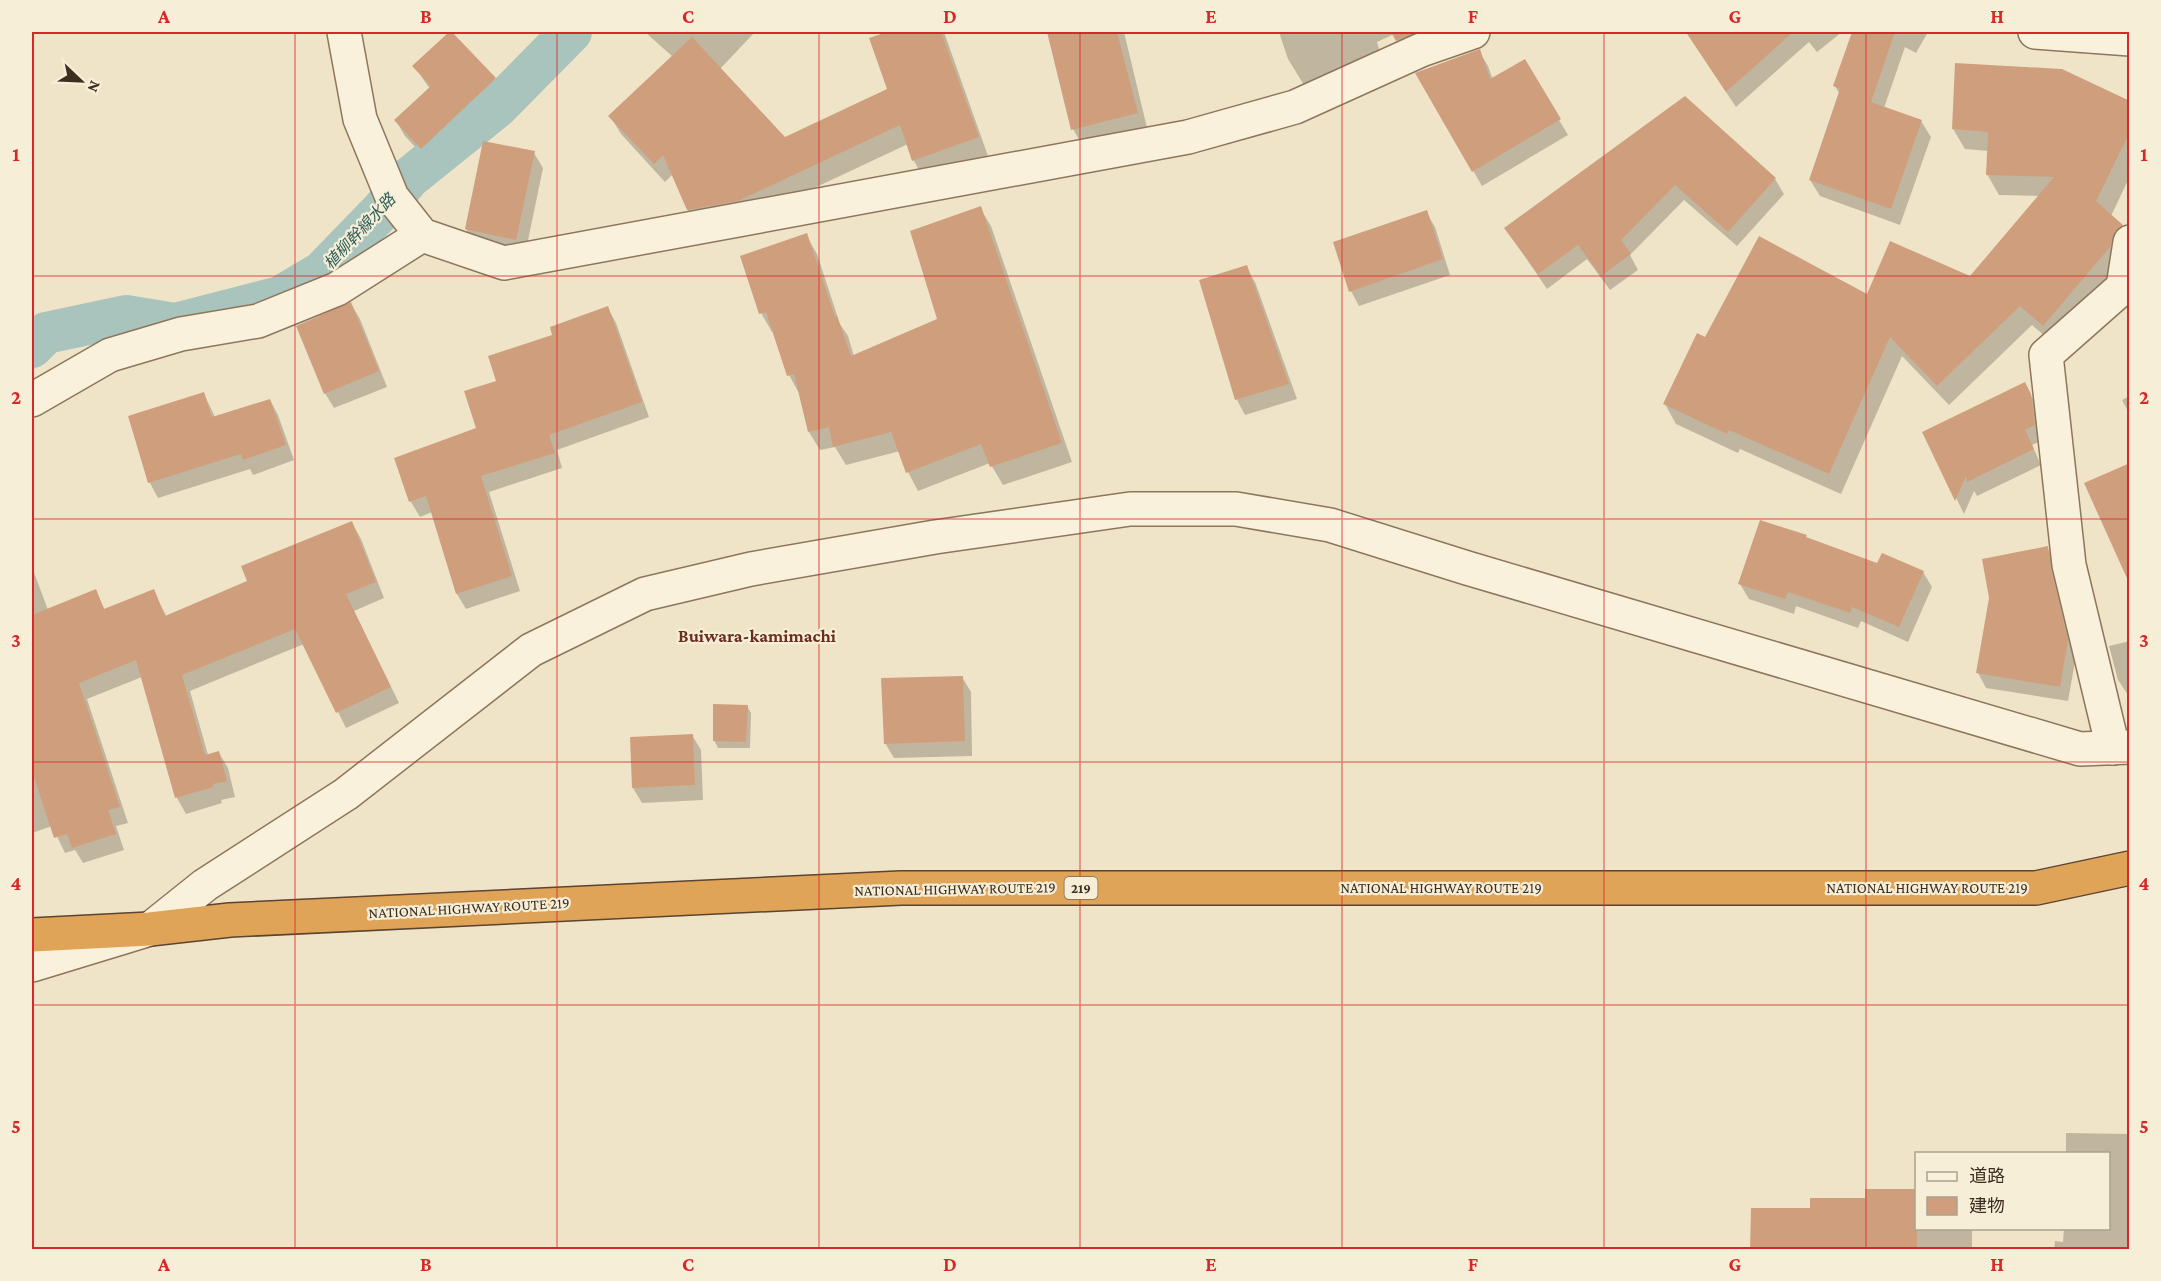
<svg xmlns="http://www.w3.org/2000/svg" width="2161" height="1281" font-family="'Crimson Pro','Noto Sans JP',serif">
<style>
.shadow{fill:#0003}
.lines{fill:none;stroke-linecap:round;stroke-linejoin:round}
.canal{stroke:#a9c4bc;stroke-width:42}
.building{fill:#cf9f7d}
.street-casing{stroke:#8d765c;stroke-width:36}
.highway-casing{stroke:#5b4430;stroke-width:36}
.street{stroke:#faf1dc;stroke-width:33}
.highway{stroke:#e0a458;stroke-width:33}
.grid{fill:none;stroke:#d62828;stroke-width:1.5;stroke-opacity:0.55}
.labels{text-anchor:middle;stroke-width:4.5;stroke-linejoin:round;paint-order:stroke}
.shield{fill:#f7eed8;stroke:#756857;stroke-width:1.5}
.shield-label{font-size:14px;font-weight:bold;fill:#3d2e20}
.street-label{font-size:15px;fill:#3d2e20;stroke:#f7eed8}
.water-label{font-size:16px;font-style:italic;fill:#2f5d5a;stroke:#f7eed8}
.quarter-label{font-size:18px;font-weight:bold;fill:#6b2e1e;stroke:#f7eed8}
.neatline{fill:none;stroke:#d62828;stroke-width:2}
.grid-label{font-size:20px;text-anchor:middle;font-weight:bold;fill:#d62828}
</style>
<rect width="100%" height="100%" fill="#f0e4c8"/>
<!-- shadow -->
<g class="shadow">
<polygon points="270,32 299,32 271,34"/>
<polygon points="451,32 494,79 503,94 430,163 405,136 396,121 430,89 414,66"/>
<polygon points="645,32 755,32 720,69 784,138 889,90 871,39 892,32 944,32 988,156 924,179 914,161 908,144 748,219 699,228 688,210 673,174 665,182 621,134 610,116 673,57"/>
<polygon points="1048,32 1124,32 1149,136 1086,152 1073,129"/>
<polygon points="1279,32 1480,32 1413,66 1394,34 1377,42 1382,59 1304,85 1288,59"/>
<polygon points="1686,32 1842,32 1817,52 1809,42 1736,107"/>
<polygon points="1854,32 1928,32 1916,53 1905,47 1884,108 1921,121 1931,137 1900,225 1820,196 1810,180 1840,95 1835,86"/>
<polygon points="1479,51 1488,66 1493,80 1524,61 1568,135 1482,186 1417,74"/>
<polygon points="1685,98 1775,179 1784,194 1737,246 1684,200 1630,255 1638,270 1610,290 1587,259 1547,289 1506,229"/>
<polygon points="2130,103 2130,176 2111,216 2122,226 2130,238 2121,268 2055,345 2032,325 1949,405 1902,356 1841,494 1740,449 1738,453 1676,424 1665,404 1706,339 1867,296 1970,278 2040,196 1999,195 1987,174 1989,151 1965,149 1953,129"/>
<polygon points="534,153 543,168 525,255 475,244 466,229"/>
<polygon points="980,208 991,226 1072,462 1003,485 990,463 918,491 908,472 900,451 846,465 835,447 820,450 809,432 800,395 789,375 774,331 772,332 761,313 806,235 817,254 840,324 848,336 854,356 939,320"/>
<polygon points="1426,212 1435,227 1450,275 1359,306 1351,291"/>
<polygon points="1246,267 1255,282 1297,399 1245,415 1237,400"/>
<polygon points="351,304 360,319 387,387 334,408 325,393"/>
<polygon points="608,308 616,323 649,417 557,450 562,468 489,492 520,591 466,609 457,594 432,512 420,517 411,502 395,459 478,429 497,382 554,336"/>
<polygon points="2025,384 2039,411 2043,440 2032,445 2041,465 1977,496 1974,491 1964,514 1924,433"/>
<polygon points="204,394 215,417 270,400 278,415 294,460 253,475 250,469 158,498 150,483 129,417"/>
<polygon points="2130,396 2130,415 2122,400"/>
<polygon points="352,523 361,539 384,598 354,611 399,703 346,728 304,644 190,691 208,755 219,753 228,768 235,797 221,800 222,803 186,814 177,798 142,677 87,699 128,823 116,826 124,850 83,863 75,850 65,853 52,826 32,833 32,567 48,610 95,591 105,610 153,591 167,617 249,582"/>
<polygon points="1807,539 1878,565 1923,572 1932,587 1908,642 1861,621 1858,628 1796,606 1794,614 1749,599 1740,584"/>
<polygon points="2047,548 2056,563 2076,656 2068,701 1986,688 1978,673"/>
<polygon points="2130,641 2130,698 2118,680 2109,646"/>
<polygon points="962,677 971,692 972,756 894,758 885,743"/>
<polygon points="747,706 751,713 750,748 718,748 714,740"/>
<polygon points="692,735 701,750 703,800 642,803 633,788"/>
<polygon points="2066,1133 2130,1134 2130,1250 2054,1250 2055,1241 2063,1242 2064,1228 2108,1228 2108,1154 2066,1154"/>
<polygon points="1866,1200 1916,1228 1972,1228 1972,1250 1752,1250 1811,1210"/>
</g>
<g class="lines">
<!-- canal -->
<polyline class="canal" points="32,347 46,333 126,316 175,324 280,297 322,272 382,210 409,178 497,107 571,32"/>
</g>
<!-- building -->
<g class="building">
<polygon points="449,32 452,32 496,78 421,149 394,120 431,86 412,66"/>
<polygon points="887,32 941,32 979,137 912,161 900,125 738,201 687,210 663,155 654,164 608,116 692,37 785,137 887,89 869,38"/>
<polygon points="1047,32 1117,32 1138,113 1071,130"/>
<polygon points="1391,32 1417,32 1396,41"/>
<polygon points="1686,32 1793,32 1726,92"/>
<polygon points="1852,32 1895,32 1871,102 1922,120 1891,209 1809,180 1840,89 1833,86"/>
<polygon points="1480,49 1490,79 1525,59 1561,119 1472,172 1415,73"/>
<polygon points="1955,63 2062,69 2130,101 2130,132 2096,201 2123,225 2115,231 2110,247 2043,326 2020,306 1937,386 1890,337 1829,474 1729,430 1727,434 1663,404 1697,333 1705,337 1759,236 1867,294 1890,241 1970,276 2054,177 1986,175 1988,132 1952,129"/>
<polygon points="1685,96 1776,178 1728,232 1675,185 1621,240 1631,254 1601,276 1578,245 1538,274 1504,228"/>
<polygon points="483,141 535,151 516,240 465,229"/>
<polygon points="981,206 1062,443 990,467 981,444 906,473 891,432 833,447 829,427 808,432 794,374 787,376 766,312 759,314 740,256 807,233 835,317 837,316 851,356 937,319 910,231"/>
<polygon points="1427,210 1443,259 1349,292 1333,242"/>
<polygon points="1247,265 1289,384 1235,400 1199,280"/>
<polygon points="351,302 379,371 324,394 296,326"/>
<polygon points="608,306 642,402 549,435 555,453 481,476 512,576 456,594 426,496 409,502 394,458 476,428 464,391 496,381 488,356 552,335 550,327"/>
<polygon points="2025,382 2031,394 2035,425 2025,430 2034,449 1967,482 1966,476 1955,501 1922,432"/>
<polygon points="204,392 212,417 270,399 286,445 243,460 241,454 148,483 128,416"/>
<polygon points="2130,463 2130,585 2084,483"/>
<polygon points="1760,520 1807,535 1806,537 1877,563 1882,553 1924,571 1899,627 1852,607 1850,613 1788,592 1785,599 1738,584"/>
<polygon points="352,521 376,582 346,594 391,687 336,713 295,629 182,675 205,755 219,751 227,781 213,784 214,787 175,798 136,660 79,683 120,807 108,810 116,834 72,848 67,834 54,838 32,771 32,615 96,589 104,609 154,589 165,616 247,581 241,566"/>
<polygon points="2048,546 2051,569 2068,640 2060,687 1976,673 1989,598 1982,559"/>
<polygon points="963,676 965,741 884,744 881,678"/>
<polygon points="713,704 748,705 746,742 713,741"/>
<polygon points="693,734 695,785 632,788 630,737"/>
<polygon points="1865,1189 1917,1189 1917,1250 1750,1250 1751,1208 1810,1208 1810,1198 1865,1198"/>
</g>
<g class="lines">
<!-- street casing -->
<g class="street-casing">
<g id="street">
<polyline points="344,32 360,119 392,197 422,235 504,263 1188,137 1295,107 1421,50 1473,32"/>
<polyline points="2035,32 2130,39"/>
<polyline points="32,400 110,355 181,334 258,321 337,289 422,235"/>
<polyline points="2113,748 2069,565 2046,355 2123,287 2130,242"/>
<polyline points="32,965 150,929 205,885 346,794 531,650 645,594 751,569 935,537 1130,509 1236,509 1330,525 1467,568 2080,749 2130,747"/>
</g>
</g>
<!-- highway casing -->
<g class="highway-casing">
<polyline id="highway" points="32,935 150,929 230,920 901,888 2036,888 2130,868"/>
</g>
<!-- street -->
<use href="#street" class="street"/>
<!-- highway -->
<use href="#highway" class="highway"/>
</g>
<!-- grid -->
<path class="grid" d="M295,32V1250M557,32V1250M819,32V1250M1080,32V1250M1342,32V1250M1604,32V1250M1866,32V1250M32,276H2130M32,519H2130M32,762H2130M32,1005H2130"/>
<g class="labels">
<!-- shield labels -->
<rect class="shield" x="1064.5" y="877" width="33" height="22" rx="4.5"/>
<g class="shield-label">
<text x="1081" y="893">219</text>
</g>
<!-- street labels -->
<g class="street-label">
<text x="1441" y="893">NATIONAL HIGHWAY ROUTE 219</text>
<text x="1927" y="893">NATIONAL HIGHWAY ROUTE 219</text>
<text transform="translate(955 889) rotate(-1)" y="5">NATIONAL HIGHWAY ROUTE 219</text>
<text transform="translate(469 908) rotate(-3)" y="5">NATIONAL HIGHWAY ROUTE 219</text>
</g>
<!-- water labels -->
<g class="water-label">
<text transform="translate(359 231) rotate(-47)" y="6">植柳幹線水路</text>
</g>
<!-- quarter labels -->
<g class="quarter-label">
<text x="757" y="642">Buiwara-kamimachi</text>
</g>
</g>
<!-- border -->
<rect width="2161" height="1281" fill="none" stroke="#f7eed8" stroke-width="66"/>
<!-- legend -->
<rect x="1915" y="1152" width="195" height="78" fill="#f7eed8" stroke="#ada18e" stroke-width="1.5"/>
<rect x="1927" y="1172" width="30" height="9" fill="#faf1dc" stroke="#ada18e" stroke-width="1.5"/>
<text x="1969" y="1182" font-size="18" fill="#3d2e20">道路</text>
<rect x="1927" y="1197" width="30" height="18" fill="#cf9f7d" stroke="#ada18e" stroke-width="1.5"/>
<text x="1969" y="1212" font-size="18" fill="#3d2e20">建物</text>
<!-- north arrow -->
<g transform="translate(81 81) rotate(113)" stroke="#f7eed8" stroke-width="4.5" paint-order="stroke">
<path d="M0-4.5L10 22L0 15L-10 22Z" fill="#3d2e20"/>
<text y="-9" font-size="16" font-weight="bold" text-anchor="middle" fill="#3d2e20">N</text>
</g>
<rect x="33" y="33" width="2095" height="1215" class="neatline"/>
<g class="grid-label">
<text x="164" y="23">A</text>
<text x="426" y="23">B</text>
<text x="688" y="23">C</text>
<text x="950" y="23">D</text>
<text x="1211" y="23">E</text>
<text x="1473" y="23">F</text>
<text x="1735" y="23">G</text>
<text x="1997" y="23">H</text>
<text x="16" y="161">1</text>
<text x="2144" y="161">1</text>
<text x="16" y="404">2</text>
<text x="2144" y="404">2</text>
<text x="16" y="647">3</text>
<text x="2144" y="647">3</text>
<text x="16" y="890">4</text>
<text x="2144" y="890">4</text>
<text x="16" y="1133">5</text>
<text x="2144" y="1133">5</text>
<text x="164" y="1271">A</text>
<text x="426" y="1271">B</text>
<text x="688" y="1271">C</text>
<text x="950" y="1271">D</text>
<text x="1211" y="1271">E</text>
<text x="1473" y="1271">F</text>
<text x="1735" y="1271">G</text>
<text x="1997" y="1271">H</text>
</g>
</svg>
